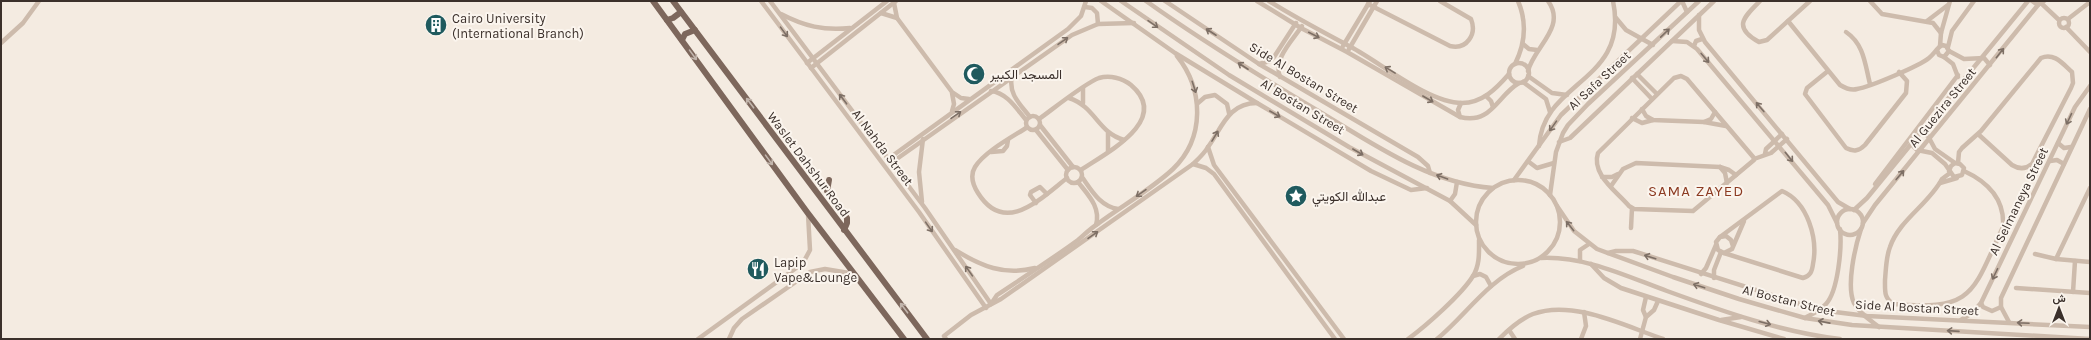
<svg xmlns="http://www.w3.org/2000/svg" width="2091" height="340" font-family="Karla,Vazirmatn,sans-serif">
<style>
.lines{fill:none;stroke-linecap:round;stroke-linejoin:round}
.minor{stroke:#cdbbac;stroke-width:4.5}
.major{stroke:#7d675c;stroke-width:6}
.oneway{stroke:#7d6f65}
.oneway2{stroke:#c2b5ac}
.labels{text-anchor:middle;stroke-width:4;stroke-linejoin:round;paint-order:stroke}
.poi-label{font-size:13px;fill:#3b302b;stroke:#fbf5ee;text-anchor:start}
.street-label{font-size:13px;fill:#3b302b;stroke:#fbf5ee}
.quarter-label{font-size:15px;letter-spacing:1px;fill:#8c3b22;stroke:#fbf5ee}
</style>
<rect width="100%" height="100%" fill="#f4ebe1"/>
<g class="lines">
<!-- minor -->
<g class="minor">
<polyline points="761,1 919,212 986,308"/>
<polyline points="770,1 925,208 991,304"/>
<polyline points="1101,1 1175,53 1257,103 1371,171 1411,190 1427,188"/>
<polyline points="1121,1 1229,75 1349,147 1450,201 1476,225"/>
<path d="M1146,1C1202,41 1261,77 1320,112C1373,144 1430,184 1493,188"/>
<polyline points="1165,1 1259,64 1418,157 1428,166 1430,173"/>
<path d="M1257,1L1301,28L1347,52L1460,117C1491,125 1497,96 1519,83"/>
<path d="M1269,1C1296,18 1323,32 1351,47C1381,63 1429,103 1462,103C1482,103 1496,89 1509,74"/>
<polyline points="1682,1 1687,12"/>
<path d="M1760,1C1744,17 1732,27 1759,42L1767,40L1810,1"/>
<polyline points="1870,1 1882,14 1933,23 1941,33"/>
<polyline points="2032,1 2038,5 2044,1"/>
<polyline points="894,3 897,18 952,92 961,98 969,99"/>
<path d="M1368,4L1450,46C1467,50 1477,34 1471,19L1440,1"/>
<polyline points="2042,4 2059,20"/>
<polyline points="1085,7 1092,8 1097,13 1098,24"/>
<polyline points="881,13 897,18"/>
<path d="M781,14C804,26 824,31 850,28"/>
<polyline points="1699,15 1699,30 1705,42 1838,202 1850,209"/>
<circle cx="2064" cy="23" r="5"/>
<polyline points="1616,18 1626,30 1653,45"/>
<polyline points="2068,19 2090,2"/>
<path d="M1788,21L1840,85C1845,88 1851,91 1857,89C1870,87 1919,66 1929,58C1934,54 1937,48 1942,45L1946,46L1949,51L1944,57L1939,55L1937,50"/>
<polyline points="1927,21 1948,5"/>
<polyline points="2066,27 2090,52"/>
<path d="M1846,32C1864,44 1865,64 1870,84"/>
<polyline points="1672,41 1687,42 1697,49 1828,205 1837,223"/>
<polyline points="1,43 23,23 39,1"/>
<polyline points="1523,44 1529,49 1537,50"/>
<polyline points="1343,46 1370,1"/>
<polyline points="1694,46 1696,41 1702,39"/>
<polyline points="1940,46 1941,33 1950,1"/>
<polyline points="1948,47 1952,31 1974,1"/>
<polyline points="1349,49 1377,1"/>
<polyline points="1949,51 1964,59 1984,58 1990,65"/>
<polyline points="1944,57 1953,64 1958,77"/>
<polyline points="807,63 887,1"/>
<circle cx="1519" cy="73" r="10"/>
<polyline points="1259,64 1270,61 1274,57 1296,23"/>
<path d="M1515,64C1525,44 1527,22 1518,1"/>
<polyline points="811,68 896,1"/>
<path d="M1528,71C1534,47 1567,27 1548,1"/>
<path d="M1828,71L1807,88L1805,94L1846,148C1854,152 1859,151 1865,145L1906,93L1907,81L1899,72"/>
<polyline points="1637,74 1657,94"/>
<path d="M1012,76C1008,94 1020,104 1030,117"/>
<polyline points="1528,76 1552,93 1567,95"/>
<path d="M1681,76L1687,79L1754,158V160L1693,211L1634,209L1629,206C1616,191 1591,174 1598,153L1674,78Z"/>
<path d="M1280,77C1273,59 1292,41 1302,26"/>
<polyline points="1632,78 1652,99"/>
<polyline points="1523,82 1546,99 1550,112"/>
<path d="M991,91C1007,93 1016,108 1026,120"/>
<polyline points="1486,96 1491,101 1493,107"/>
<path d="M1069,98C1096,107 1097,132 1124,140"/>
<polyline points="1083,103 1083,88"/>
<polyline points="1198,103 1205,97 1215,95 1227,104 1229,113"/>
<polyline points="1642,109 1646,116 1653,120 1704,122 1726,126"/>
<polyline points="952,111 954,104 952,93"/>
<circle cx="1033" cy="123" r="7"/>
<polyline points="1460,117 1458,110 1461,103"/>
<polyline points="1632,118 1642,123 1653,120"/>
<path d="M1039,119C1053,109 1085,83 1099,78C1110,75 1122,78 1131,85C1172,120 1106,153 1081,170"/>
<polyline points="1704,122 1711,119 1715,112"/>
<polyline points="1040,125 1073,167"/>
<path d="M1026,128C1012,137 984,152 975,167C970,175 973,185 978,193C1005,236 1040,199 1067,178"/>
<polyline points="1036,130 1068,170"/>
<polyline points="1921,132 1928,136 1935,149 1955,163"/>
<polyline points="1108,133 1108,151"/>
<polyline points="1559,142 1570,138 1714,1"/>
<polyline points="2058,143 2064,148 2071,147"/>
<polyline points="1911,144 1917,150 1932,153 1945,164 1954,177 1962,175 1964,168 1960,164 1955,163 1951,166 1949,171"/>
<path d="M1539,146C1543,80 1630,82 1613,1"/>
<polyline points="1208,147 1214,165 1344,339"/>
<polyline points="991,152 1003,151 1007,146 1008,140"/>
<polyline points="1765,154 1766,149 1782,134"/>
<polyline points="888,159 1068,29 1081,16 1086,1"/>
<polyline points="1754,159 1771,153 1787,139"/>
<polyline points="2050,161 2057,160 2064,164"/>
<polyline points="1529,162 1537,168 1554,163"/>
<polyline points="891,163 1072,35 1098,24 1134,23"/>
<path d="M1958,163L1959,152L1962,148L1981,131L2041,58C2054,52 2063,64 2072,72L2073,83L2071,88L2032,164C2026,169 2020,170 2012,165L1978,134"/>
<polyline points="1193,164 1206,168 1214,174 1335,339"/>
<polyline points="1720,167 1725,173 1727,183"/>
<circle cx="1074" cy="175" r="8"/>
<path d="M1950,173L1942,179C1929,204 1899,220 1890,247C1886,257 1886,269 1885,280C1885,291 1884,298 1893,304C1975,311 1972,293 2003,227C2005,199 1988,182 1964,171"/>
<path d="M1082,177C1092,191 1100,206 1118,209"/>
<polyline points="1602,177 1612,177 1618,174"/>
<polyline points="1514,180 1561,115 1681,1"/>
<circle cx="1518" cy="222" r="42"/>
<path d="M1078,182C1088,195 1101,207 1096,225"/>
<polyline points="1940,183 1957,178"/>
<polyline points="1875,184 1958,75"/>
<polyline points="1611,186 1623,169 1636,163 1720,167 1729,170 1736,175"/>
<polyline points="1550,195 1556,152 1563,133 1568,125 1588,104 1699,1"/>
<polyline points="1450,201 1455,194 1457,182"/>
<polyline points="922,202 919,172 923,139"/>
<polyline points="1036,203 1030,195 1031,192 1040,187 1047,194"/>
<polyline points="1557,206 1574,231 1597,249 1673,277 1739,299 1805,318 1852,325 2090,339"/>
<circle cx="1850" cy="222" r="13"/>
<polyline points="1854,210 1867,198 2028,1"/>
<polyline points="1863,223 1875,205 2038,5"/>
<polyline points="1631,228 1632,208"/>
<path d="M1861,229C1855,247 1846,286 1854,303C1859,313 1870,320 1879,327"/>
<path d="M1720,237L1782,191C1808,202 1818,239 1813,264C1812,272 1810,276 1803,278L1724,253"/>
<polyline points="1733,246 1731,240 1726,236 1720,237 1716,242 1718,250 1724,253 1732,249 1744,221"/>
<path d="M955,250C981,266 1004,276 1035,268"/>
<polyline points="1608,253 1616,251 1633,251 1819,310 1867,316 2090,327"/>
<polyline points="2035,254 2056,259 2090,262"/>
<path d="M1541,258C1585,256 1626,276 1667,291C1722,311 1781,332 1840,339"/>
<polyline points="2056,259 2090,188"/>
<polyline points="1580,261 1580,250 1589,244"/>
<polyline points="1591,264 1604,278 1621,288 1719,320 1784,339"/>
<polyline points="1701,274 1706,268 1716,245"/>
<polyline points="1473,276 1480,274 1486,277 1491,286"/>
<polyline points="1714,278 1714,270 1721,252"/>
<polyline points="2016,288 2090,293"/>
<polyline points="2073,292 2075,261"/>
<polyline points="1646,297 1643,310 1646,317"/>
<polyline points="1981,303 1983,307 1992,311 2001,307"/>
<path d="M991,304L997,295C1024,277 1052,259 1078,240C1085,234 1091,228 1099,223C1122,206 1153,188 1173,169C1205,138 1204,90 1177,56"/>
<path d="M1805,318C1812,314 1820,311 1826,304C1838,291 1842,248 1840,229"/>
<polyline points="1721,320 1741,317"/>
<polyline points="1961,320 1972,313 1981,303 2075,107 2090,86"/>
<polyline points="2009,322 2001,307 2001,298 2090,109"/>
<polyline points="1509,330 1515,339"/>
<polyline points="698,339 803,263 810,250 808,214"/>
<polyline points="729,339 734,328 742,319 810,272 825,269 855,274"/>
<path d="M946,339L944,336L971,315L1001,299L1193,164C1198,159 1204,154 1208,147C1222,128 1228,103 1257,103"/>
<path d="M1408,339C1426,326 1462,294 1473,276C1480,265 1479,252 1479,240"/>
<path d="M1437,339C1466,315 1488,280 1523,266"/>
<path d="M1499,339C1509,329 1520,319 1533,314C1572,299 1625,326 1663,339"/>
<polyline points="1581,339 1586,326 1584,312"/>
<polyline points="1640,339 1646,317 1654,310 1658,301"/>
</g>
<!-- major -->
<g class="major">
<polyline points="653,1 807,212 904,339"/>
<polyline points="673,1 927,339"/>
<polyline points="667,20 673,18 681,12"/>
<polyline points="682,40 685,34 695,30"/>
<polyline points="829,180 827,191 847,218 847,223 844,230"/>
</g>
</g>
<!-- one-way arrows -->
<defs><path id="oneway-shaft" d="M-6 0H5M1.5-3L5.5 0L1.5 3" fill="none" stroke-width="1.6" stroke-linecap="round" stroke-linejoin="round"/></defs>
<g class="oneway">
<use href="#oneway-shaft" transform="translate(1153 24) rotate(35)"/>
<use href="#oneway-shaft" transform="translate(784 32) rotate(54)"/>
<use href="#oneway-shaft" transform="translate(1211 32) rotate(-147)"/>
<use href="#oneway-shaft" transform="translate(1665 33) rotate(-44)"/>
<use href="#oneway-shaft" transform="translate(1314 35) rotate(27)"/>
<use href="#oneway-shaft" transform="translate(1063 41) rotate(-35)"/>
<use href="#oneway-shaft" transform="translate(2000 53) rotate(-52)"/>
<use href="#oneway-shaft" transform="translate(1705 58) rotate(50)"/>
<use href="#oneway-shaft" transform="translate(1243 66) rotate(-147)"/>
<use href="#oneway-shaft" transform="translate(1390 70) rotate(-149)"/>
<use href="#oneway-shaft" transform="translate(1194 87) rotate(72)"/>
<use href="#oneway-shaft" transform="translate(843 99) rotate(-127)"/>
<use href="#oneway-shaft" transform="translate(1428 99) rotate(30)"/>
<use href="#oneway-shaft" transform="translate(1760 107) rotate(-130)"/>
<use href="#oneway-shaft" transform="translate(1275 114) rotate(30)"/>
<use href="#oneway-shaft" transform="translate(956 115) rotate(-35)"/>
<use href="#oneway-shaft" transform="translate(2069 119) rotate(115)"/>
<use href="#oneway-shaft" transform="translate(1553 126) rotate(125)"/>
<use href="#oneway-shaft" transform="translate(1215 136) rotate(-59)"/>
<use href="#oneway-shaft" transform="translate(1358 152) rotate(30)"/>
<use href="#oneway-shaft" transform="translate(1789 157) rotate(51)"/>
<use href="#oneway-shaft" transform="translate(1900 175) rotate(-50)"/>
<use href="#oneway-shaft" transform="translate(1442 177) rotate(-160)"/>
<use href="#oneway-shaft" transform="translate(1141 193) rotate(145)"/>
<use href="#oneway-shaft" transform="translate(1570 226) rotate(-128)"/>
<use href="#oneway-shaft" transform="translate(929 227) rotate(55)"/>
<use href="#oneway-shaft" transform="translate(1093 235) rotate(-35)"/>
<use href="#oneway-shaft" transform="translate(1650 257) rotate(-162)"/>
<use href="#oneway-shaft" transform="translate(969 271) rotate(-125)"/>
<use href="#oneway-shaft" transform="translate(1995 274) rotate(116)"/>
<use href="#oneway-shaft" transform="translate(1699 286) rotate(-162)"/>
<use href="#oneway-shaft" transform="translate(1824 322) rotate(-169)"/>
<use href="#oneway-shaft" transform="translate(1765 323) rotate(15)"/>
<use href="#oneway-shaft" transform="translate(2023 323) rotate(-177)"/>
<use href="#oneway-shaft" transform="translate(1953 331) rotate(-176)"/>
</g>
<g class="oneway2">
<use href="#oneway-shaft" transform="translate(693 55) rotate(54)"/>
<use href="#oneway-shaft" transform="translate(750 103) rotate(-127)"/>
<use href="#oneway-shaft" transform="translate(769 160) rotate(54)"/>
<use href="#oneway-shaft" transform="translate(904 308) rotate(-127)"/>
</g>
<!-- icons -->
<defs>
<g id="building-disc" transform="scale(1.15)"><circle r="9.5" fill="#1f5a5e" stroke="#fbf5ee"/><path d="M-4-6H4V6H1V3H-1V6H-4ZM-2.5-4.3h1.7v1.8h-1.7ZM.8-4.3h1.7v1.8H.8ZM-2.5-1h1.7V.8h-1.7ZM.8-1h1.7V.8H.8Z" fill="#fff"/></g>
<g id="mosque-disc" transform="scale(1.15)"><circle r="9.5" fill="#1f5a5e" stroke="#fbf5ee"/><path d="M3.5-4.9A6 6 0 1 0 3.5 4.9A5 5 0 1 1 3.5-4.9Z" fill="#fff"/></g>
<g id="sight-disc" transform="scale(1.15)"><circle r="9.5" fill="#1f5a5e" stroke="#fbf5ee"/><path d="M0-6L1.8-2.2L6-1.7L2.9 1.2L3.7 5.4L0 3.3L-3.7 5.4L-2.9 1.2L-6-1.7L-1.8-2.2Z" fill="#fff"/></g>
<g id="restaurant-disc" transform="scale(1.15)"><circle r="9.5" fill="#1f5a5e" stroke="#fbf5ee"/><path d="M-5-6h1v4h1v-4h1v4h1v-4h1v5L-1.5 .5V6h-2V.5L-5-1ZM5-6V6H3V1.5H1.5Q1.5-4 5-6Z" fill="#fff"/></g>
</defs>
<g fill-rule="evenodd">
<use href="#building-disc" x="436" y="25"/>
<use href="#mosque-disc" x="974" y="74"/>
<use href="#sight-disc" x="1296" y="196"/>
<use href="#restaurant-disc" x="758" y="269"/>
</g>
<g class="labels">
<!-- poi labels -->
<g class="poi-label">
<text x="452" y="23">Cairo University<tspan x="452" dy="15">(International Branch)</tspan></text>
<text x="990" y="79">المسجد الكبير</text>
<text x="1312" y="201">عبدالله الكويتي</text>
<text x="774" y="267">Lapip<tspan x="774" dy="15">Vape&amp;Lounge</tspan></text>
</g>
<!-- street labels -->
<g class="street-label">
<text transform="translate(1304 77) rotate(31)" y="5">Side Al Bostan Street</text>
<text transform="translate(1599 80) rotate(-43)" y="5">Al Safa Street</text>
<text transform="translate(1303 106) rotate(31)" y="5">Al Bostan Street</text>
<text transform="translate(1942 107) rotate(-51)" y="5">Al Guezira Street</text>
<text transform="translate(883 147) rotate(53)" y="5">Al Nahda Street</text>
<text transform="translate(809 164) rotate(53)" y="5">Waslet Dahshur Road</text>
<text transform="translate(2018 201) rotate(-64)" y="5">Al Selmaneya Street</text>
<text transform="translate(1789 300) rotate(14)" y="5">Al Bostan Street</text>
<text transform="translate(1917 307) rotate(3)" y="5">Side Al Bostan Street</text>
</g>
<!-- quarter labels -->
<g class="quarter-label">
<text x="1696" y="196">SAMA ZAYED</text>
</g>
</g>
<!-- border -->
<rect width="2091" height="340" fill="none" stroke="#3b302b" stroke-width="4"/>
<!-- north arrow -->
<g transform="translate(2059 308)" stroke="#fbf5ee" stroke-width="3" paint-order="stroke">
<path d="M0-3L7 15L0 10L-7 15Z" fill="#3b302b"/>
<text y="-6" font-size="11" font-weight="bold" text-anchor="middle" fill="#3b302b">ش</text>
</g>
</svg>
